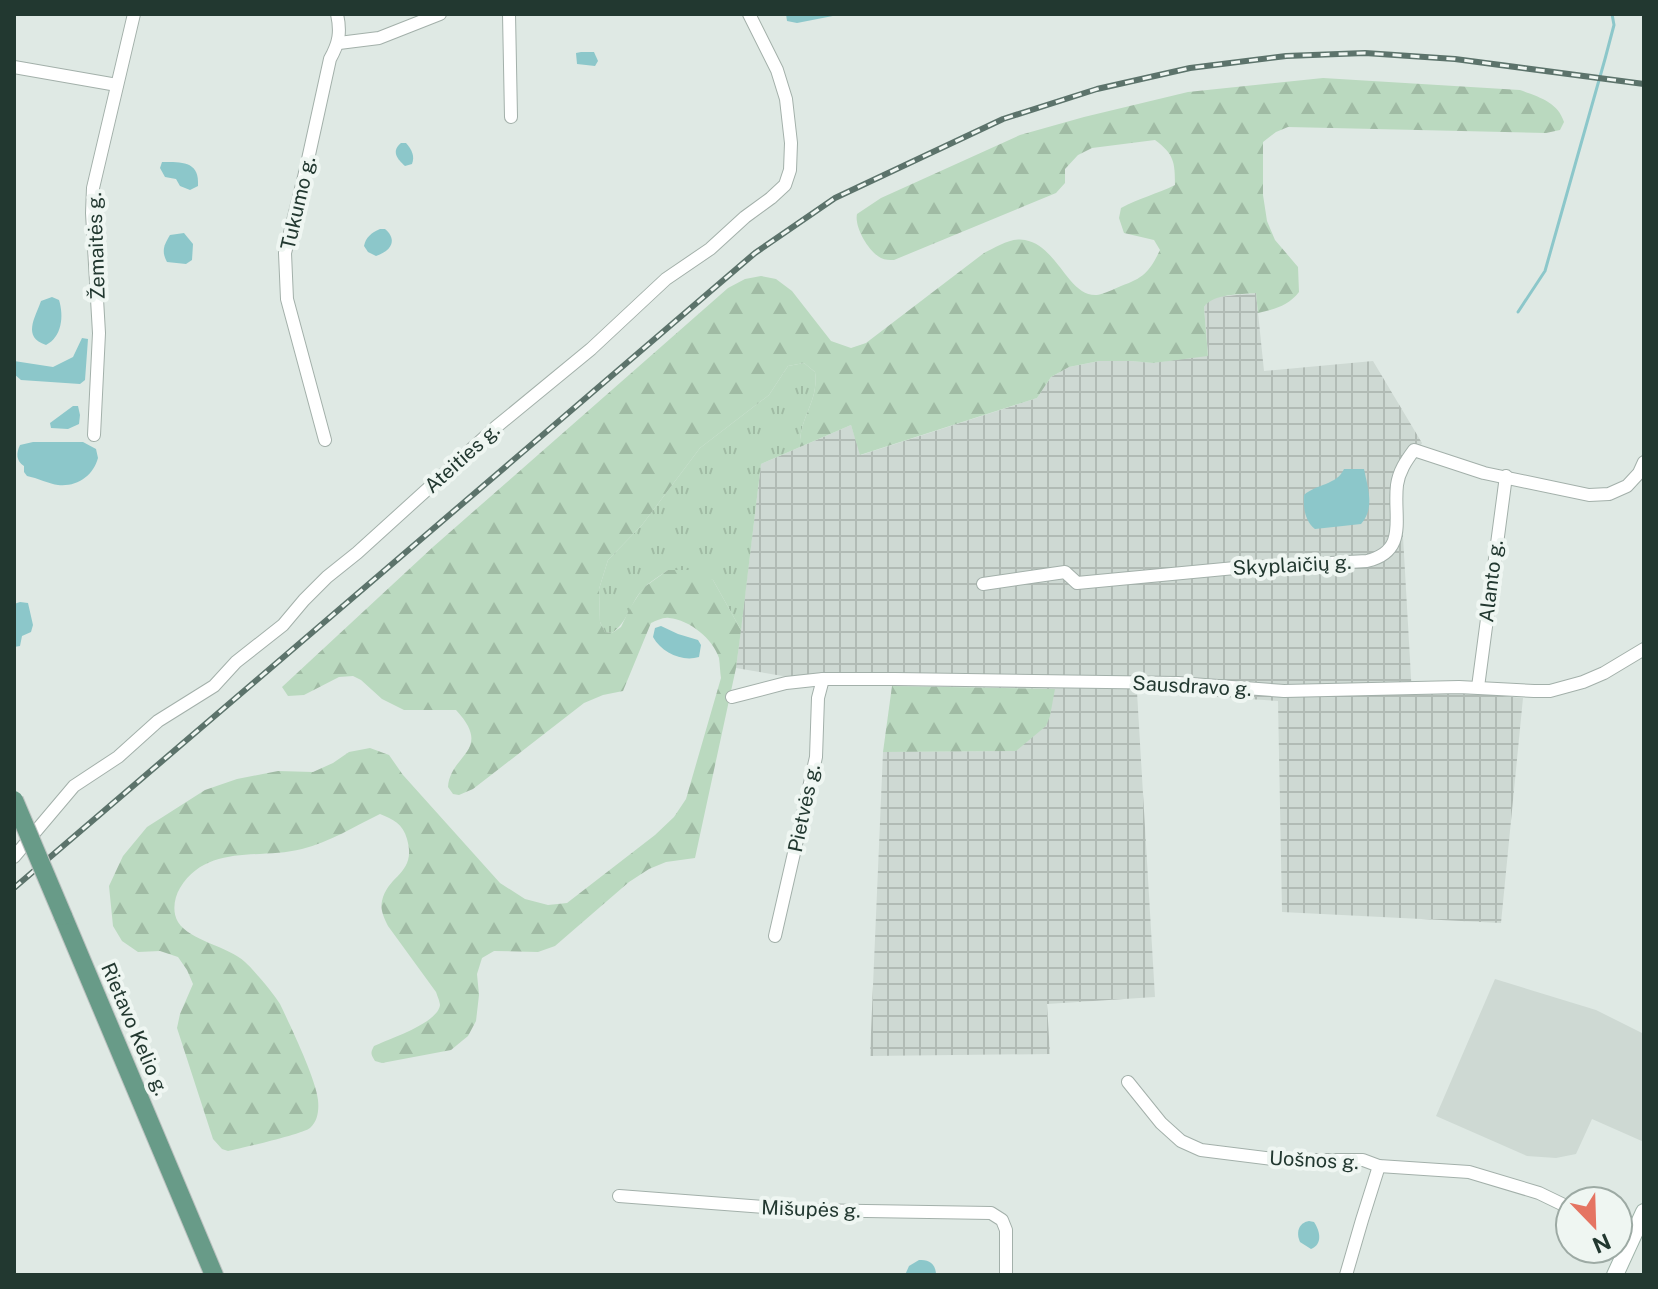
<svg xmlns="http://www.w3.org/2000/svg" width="1658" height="1289" font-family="'Public Sans',sans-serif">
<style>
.built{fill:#ced9d3}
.industrial{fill:url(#industrial-grid)}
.grass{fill:url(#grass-tufts)}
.forest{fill:url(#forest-firs)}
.water{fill:#8cc7ca}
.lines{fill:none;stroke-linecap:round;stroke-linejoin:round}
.stream{stroke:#8cc7ca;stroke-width:3}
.street-casing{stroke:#a3b0aa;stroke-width:14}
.secondary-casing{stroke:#a0b4aa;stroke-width:18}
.primary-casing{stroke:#bdc3c1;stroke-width:20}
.street{stroke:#fff;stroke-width:12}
.secondary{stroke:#fff;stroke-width:16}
.primary{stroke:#689b88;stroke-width:18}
.rail-casing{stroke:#5c736b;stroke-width:6}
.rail{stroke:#eff6f2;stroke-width:3;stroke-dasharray:9;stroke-linecap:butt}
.primary-bridge-casing{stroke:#bdc3c1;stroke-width:20;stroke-linecap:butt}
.primary-bridge{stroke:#689b88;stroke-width:18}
.labels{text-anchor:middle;stroke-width:8;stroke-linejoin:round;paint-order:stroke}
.street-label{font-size:20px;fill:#223830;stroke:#eff6f2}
</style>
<defs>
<pattern id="industrial-grid" width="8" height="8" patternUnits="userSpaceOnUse" patternTransform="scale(2)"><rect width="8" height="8" fill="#ced9d3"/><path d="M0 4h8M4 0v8" fill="none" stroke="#b1bbb5"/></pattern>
<pattern id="grass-tufts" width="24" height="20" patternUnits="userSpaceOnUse" patternTransform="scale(2)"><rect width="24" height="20" fill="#bad9bf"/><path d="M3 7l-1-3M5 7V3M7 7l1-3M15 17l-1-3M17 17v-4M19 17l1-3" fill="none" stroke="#a0bba4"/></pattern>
<pattern id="forest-firs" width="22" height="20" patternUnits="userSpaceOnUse" patternTransform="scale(2)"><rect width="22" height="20" fill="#bad9bf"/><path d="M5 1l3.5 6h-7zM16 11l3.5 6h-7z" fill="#a0bba4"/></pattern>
</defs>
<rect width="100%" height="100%" fill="#dfe9e4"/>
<!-- built -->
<polygon class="built" points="1495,979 1596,1010 1644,1034 1644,1142 1592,1119 1576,1154 1556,1158 1527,1156 1436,1116"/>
<!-- industrial -->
<polygon class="industrial" points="1256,293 1264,371 1373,361 1422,443 1403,480 1401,501 1412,695 1462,692 1523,698 1501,923 1282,912 1278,701 1137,692 1155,997 1047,1004 1050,1054 870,1056 883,752 1016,751 1054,689 830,684 736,668 761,464 851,425 861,455 1037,398 1051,377 1069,367 1099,361 1131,361 1153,363 1208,355 1204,307 1208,301 1218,297"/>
<!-- grass -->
<path class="grass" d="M804,363L815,372C819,403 799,416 800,447L761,464L741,630L713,580L668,570C660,576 649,582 642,590C630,604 627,623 612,633L605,632L600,622L599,589L608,560L642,525L700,448L769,395L788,366Z"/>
<!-- forest -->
<g class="forest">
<path d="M1323,78L1520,90C1539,97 1558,102 1564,122L1560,130L1546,133L1288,127L1276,132L1263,142V195L1267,221L1275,240L1298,267L1299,292C1288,306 1275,309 1258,313L1256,293C1239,295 1214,293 1204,307L1208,356L1153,363L1131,361H1099L1069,367L1051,377L1037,398L860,455L851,425L800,447C799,416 819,403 815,372L804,363L788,366L769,395L700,448L642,525L608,560L599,589L600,622L605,632L612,633L621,627L630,608L643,588L668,570H694L713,580L741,630L736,668L695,858L666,862L649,869L629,882L555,946L538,952L494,951L482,958L477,974L479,995L476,1021L468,1036L451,1050L382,1063L375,1061C371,1055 370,1053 374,1046C389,1039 438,1023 440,1005C440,1002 437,995 436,992L388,926C384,918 380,910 382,901C388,874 417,874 407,839C403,824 393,819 380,814C355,826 330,842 302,849C260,860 208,843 180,888C174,898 172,912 178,922C190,941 228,946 245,962C254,970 274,994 280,1004C290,1025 316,1079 318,1100C319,1110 318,1121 310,1128C303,1134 242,1148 228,1151L222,1149L213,1139L177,1028L180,1014L193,984L187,970L178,957L160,951L138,952L122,941L113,926L109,886L123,856L147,827L205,790L237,779L278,771L313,772L333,763L349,752L370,748L389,755L403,775L500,883L525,899L548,905L567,903L655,835L674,817L686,799L721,678C720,672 720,665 719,658C713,639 690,620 669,618C663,617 656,621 651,623L623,691L603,695L584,703L473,789L459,795L453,794L448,787C450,754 494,751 456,710H404L382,699L361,680L353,676L339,677L304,695L288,696L282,687L433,547L728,288L745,279L761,276L776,279L792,291L831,341L851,348L866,343L984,253C996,247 1012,237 1025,240C1058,246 1068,297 1097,295C1104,294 1114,289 1121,286C1144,278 1150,271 1160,250L1154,240L1124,233L1119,218L1121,208C1139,198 1157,194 1175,185C1175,162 1174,154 1155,140L1092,148L1078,155L1065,169V183L1056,193L894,260C890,260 885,260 881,258C869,252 854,227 857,214L881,198L1020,135L1084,117L1188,92Z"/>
<polygon points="892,686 1055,689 1050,716 1046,726 1016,751 883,752"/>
</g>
<!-- water -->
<g class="water">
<polygon points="786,14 843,14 797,23 787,21"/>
<polygon points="581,52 594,52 598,61 595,66 577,64 576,53"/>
<path d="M401,143H406C412,150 415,156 412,164L405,166C397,159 391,151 401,143Z"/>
<path d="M162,162C182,162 200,161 198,186L190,190L180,186L176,179L165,177L160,168Z"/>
<path d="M380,229H385C398,240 391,251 376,256L368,252L364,246C366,237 371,233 380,229Z"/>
<path d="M184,233L193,244L192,260L186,264L167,262C161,251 164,245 170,235Z"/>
<path d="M52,297L59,300C64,316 62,337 46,345C22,337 35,318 41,301Z"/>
<polygon points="82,338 88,339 85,380 80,384 21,380 14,374 14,361 53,367 73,357"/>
<polygon points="73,406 78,406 80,415 79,424 68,429 51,428 50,423"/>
<path d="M33,442H83L96,449L98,458C93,476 77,487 58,485C50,484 37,478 27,476L24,472V466C16,461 16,453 20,445Z"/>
<path d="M1344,469H1364C1368,489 1375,508 1361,524L1315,529C1305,521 1303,508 1304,495C1316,484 1337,485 1344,469Z"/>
<polygon points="20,602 28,603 33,625 31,632 22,636 20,646 14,647 14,604"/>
<path d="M661,626L678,634L698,640L701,645L699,657C682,662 662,653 653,637L655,628Z"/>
<path d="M1309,1221L1314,1222C1320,1231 1323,1244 1311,1249L1300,1242C1296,1233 1298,1223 1309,1221Z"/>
<path d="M919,1260C929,1259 936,1264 936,1275H905L909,1266Z"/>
</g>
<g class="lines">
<!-- stream -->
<polyline class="stream" points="1518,312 1545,271 1605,59 1614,25 1612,14"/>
<!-- street casing -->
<g class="street-casing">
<g id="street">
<polyline points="509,14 511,117"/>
<polyline points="339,43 379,38 440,14"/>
<polyline points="14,67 117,85"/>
<polyline points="94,435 99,333 92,213 93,188 134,14"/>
<path d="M325,440L287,299L285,253L305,173L330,59C339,43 341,32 337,14"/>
<path d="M983,584L1065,572L1077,583L1235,568L1367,561C1409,551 1393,517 1397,485C1399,471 1406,461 1414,450L1484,473L1589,495L1609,494L1627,486L1639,473L1644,462"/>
<polyline points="1478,687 1506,476"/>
<polyline points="732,697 786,683 823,679 895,679 1178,683 1284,691 1459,687 1534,691 1550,691 1583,682 1604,673 1644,649"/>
<polyline points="14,857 74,786 118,757 158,721 214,686 236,662 283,625 304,600 327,577 357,553 496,427 591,349 666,279 710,249 745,217 771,198 785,185 790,170 791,143 786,99 777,70 749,14"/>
<polyline points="775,936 816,757 818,698 823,679"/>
<polyline points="1128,1082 1161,1123 1181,1141 1201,1150 1281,1160 1363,1160 1379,1166 1469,1172 1539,1193 1570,1208"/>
<polyline points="619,1196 804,1210 991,1213 1002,1220 1006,1230 1006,1275"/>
<polyline points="1346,1275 1362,1220 1379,1166"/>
</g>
</g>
<!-- secondary casing -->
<g class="secondary-casing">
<polyline id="secondary" points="1615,1275 1644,1212"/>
</g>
<!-- primary casing -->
<g class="primary-casing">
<polyline id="primary" points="63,916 214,1275"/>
</g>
<!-- street -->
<use href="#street" class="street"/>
<!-- secondary -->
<use href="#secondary" class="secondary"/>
<!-- primary -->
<use href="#primary" class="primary"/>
<!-- rail casing -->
<g class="rail-casing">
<polyline id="rail" points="14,888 755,253 835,198 1003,119 1097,89 1190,68 1286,56 1365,53 1455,59 1644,84"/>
</g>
<!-- rail -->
<use href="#rail" class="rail"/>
<!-- primary-bridge casing -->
<g class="primary-bridge-casing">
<polyline id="primary-bridge" points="14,800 63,916"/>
</g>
<!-- primary-bridge -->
<use href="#primary-bridge" class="primary-bridge"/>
</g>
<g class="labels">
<!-- street labels -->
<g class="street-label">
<text transform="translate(298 203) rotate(-77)" y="7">Tukumo g.</text>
<text transform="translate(96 246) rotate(-92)" y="7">Žemaitės g.</text>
<text transform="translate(462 458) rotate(-42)" y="7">Ateities g.</text>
<text transform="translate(1292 565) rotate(-3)" y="7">Skyplaičių g.</text>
<text transform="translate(1491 581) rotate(-83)" y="7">Alanto g.</text>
<text transform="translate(1192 686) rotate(3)" y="7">Sausdravo g.</text>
<text transform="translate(804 808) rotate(-78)" y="7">Pietvės g.</text>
<text transform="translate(135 1029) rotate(67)" y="7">Rietavo Kelio g.</text>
<text transform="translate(1314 1160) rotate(3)" y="7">Uošnos g.</text>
<text transform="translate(811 1209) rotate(2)" y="7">Mišupės g.</text>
</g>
</g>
<!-- border -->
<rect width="1658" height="1289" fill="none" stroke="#223830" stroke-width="32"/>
<!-- north arrow -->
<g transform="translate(1594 1225) rotate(157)"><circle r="38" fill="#eff6f2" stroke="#9daaa4" stroke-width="2"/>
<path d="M0-6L14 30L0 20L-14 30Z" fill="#e57462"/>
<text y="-12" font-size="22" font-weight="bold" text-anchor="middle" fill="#223830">N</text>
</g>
</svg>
